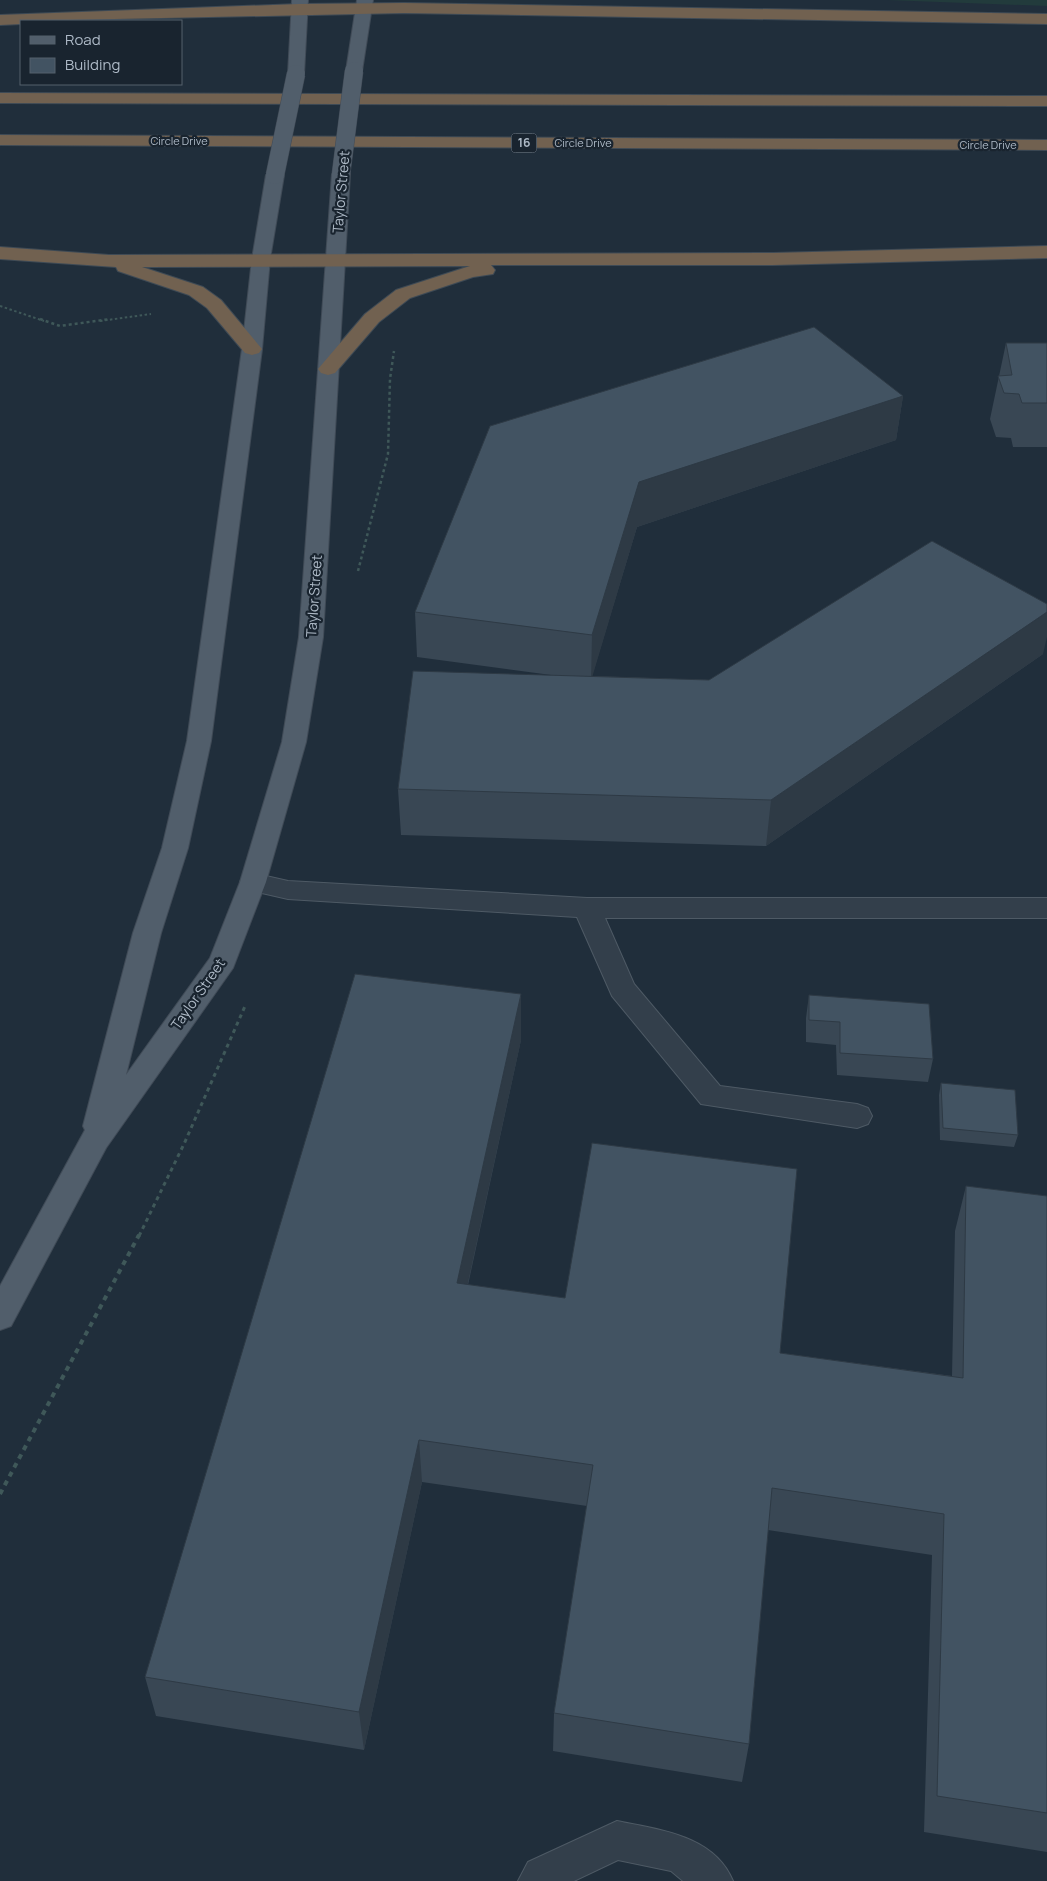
<svg xmlns="http://www.w3.org/2000/svg" width="1047" height="1881" font-family="Manrope,sans-serif">
<style>
.green{fill:#223b3c}
.lines{fill:none;stroke-linecap:round;stroke-linejoin:round}
.minor-casing{stroke:#4e5a65;stroke-width:2}
.major-casing{stroke:#404b57;stroke-width:2}
.highway-casing{stroke:#3e4a55;stroke-width:2}
.path-far3{stroke:#3f5859;stroke-width:2;stroke-dasharray:2.5 2.5;stroke-linecap:butt}
.path-far2{stroke:#3f5859;stroke-width:2.5;stroke-dasharray:3 3;stroke-linecap:butt}
.path-far1{stroke:#3f5859;stroke-width:3;stroke-dasharray:4 4;stroke-linecap:butt}
.path{stroke:#3f5859;stroke-width:4;stroke-dasharray:5 5;stroke-linecap:butt}
.minor{fill:#333f4b;fill-rule:evenodd}
.major{fill:#515e6b;fill-rule:evenodd}
.highway{fill:#716150;fill-rule:evenodd}
.major-bridge-casing{stroke:#404b57;stroke-width:19;stroke-linecap:butt}
.major-bridge{stroke:#515e6b;stroke-width:18}
.wall{fill:#394754}
.shaded-wall{fill:#2e3a45}
.building{fill:#425362;stroke:#2e3a45}
.labels{text-anchor:middle;stroke-width:4.5;stroke-linejoin:round;paint-order:stroke}
.far-street-label{font-size:11px;fill:#aebac7;stroke:#19242f}
.shield{fill:#19242f;stroke:#818d99;stroke-width:1}
.shield-label{font-size:12px;font-weight:bold;fill:#aebac7}
.street-label{font-size:14px;fill:#aebac7;stroke:#19242f}
</style>
<rect width="100%" height="100%" fill="#202e3b"/>
<!-- green -->
<polygon class="green" points="887,0 1047,0 1047,6"/>
<g class="lines">
<!-- minor casing -->
<g class="minor-casing">
<g id="minor">
<polygon points="253,873 288,881 587,898 1047,898 1047,918 605,918 634,984 720,1086 857,1104 868,1108 872,1116 868,1124 857,1128 701,1104 612,996 577,917 288,899 244,889 240,882 244,875"/>
<path d="M617,1821C660,1830 714,1835 733,1881H683L671,1871L618,1860L574,1881H518L528,1862Z"/>
</g>
</g>
<!-- major casing -->
<g class="major-casing">
<g id="major">
<polygon points="292,0 308,0 304,74 302,77 290,77 288,74"/>
<polygon points="357,0 373,0 362,71 354,76 346,71"/>
<polygon points="341,169 347,170 350,174 323,637 306,742 266,882 233,968 106,1148 11,1326 0,1330 0,1286 85,1130 83,1126 133,933 162,848 187,741 242,349 252,259 266,175 269,171 281,171 284,175 270,259 262,349 211,741 188,848 161,933 126,1075 210,958 240,882 282,742 299,637 332,174 335,170"/>
</g>
</g>
<!-- highway casing -->
<g class="highway-casing">
<g id="highway">
<polygon points="404,3 1047,14 1047,24 404,13 21,21 21,24 0,25 0,15 299,4"/>
<polygon points="0,93 1047,96 1047,106 0,103"/>
<polygon points="0,135 1047,140 1047,150 0,145"/>
<polygon points="1047,246 1047,258 773,265 491,265 495,270 493,274 473,277 410,298 379,322 335,373 328,375 321,373 318,369 365,314 396,290 470,266 142,267 203,287 221,300 262,349 259,353 252,355 245,353 207,308 189,295 118,271 116,267 0,259 0,247 109,255 773,253"/>
</g>
</g>
<!-- path-far3 -->
<g class="path-far3">
<polyline points="0,306 44,321"/>
<polyline points="100,321 151,314"/>
</g>
<!-- path-far2 -->
<g class="path-far2">
<polyline points="40,319 60,326 110,319"/>
<polyline points="358,571 388,454 390,379 394,351"/>
</g>
<!-- path-far1 -->
<polyline class="path-far1" points="139,1236 184,1144 246,1004"/>
<!-- path -->
<polyline class="path" points="0,1494 139,1235"/>
<!-- minor -->
<use href="#minor" class="minor"/>
<!-- major -->
<use href="#major" class="major"/>
<!-- highway -->
<use href="#highway" class="highway"/>
<!-- major-bridge casing -->
<g class="major-bridge-casing">
<g id="major-bridge">
<polyline points="341,174 354,71"/>
<polyline points="275,175 296,74"/>
</g>
</g>
<!-- major-bridge -->
<use href="#major-bridge" class="major-bridge"/>
</g>
<!-- wall -->
<g class="wall">
<polygon points="1006,343 1047,343 1047,447 1013,447 1011,438 996,437 990,419"/>
<polygon points="903,396 896,440 637,527 592,676 709,680 1043,654 766,846 401,835 398,789 551,675 417,657 415,612"/>
<polygon points="521,994 521,1040 468,1285 780,1353 952,1376 955,1231 966,1186 1047,1196 1047,1852 924,1832 932,1555 768,1530 749,1744 742,1782 553,1751 554,1713 587,1506 422,1482 364,1750 156,1716 145,1677"/>
<polygon points="809,995 933,1059 928,1082 837,1075 836,1045 806,1042 806,1018"/>
<polygon points="941,1083 1018,1135 1014,1147 940,1140 939,1095"/>
</g>
<!-- shaded-wall -->
<g class="shaded-wall">
<polygon points="903,396 896,440 637,527 591,681 592,635 639,482"/>
<polygon points="1047,612 1047,637 1043,654 766,846 771,800"/>
<polygon points="521,994 521,1040 458,1328 457,1283"/>
<polygon points="419,1440 422,1482 364,1750 359,1712"/>
</g>
<!-- building -->
<g class="building">
<polygon points="814,327 903,396 639,482 592,635 415,612 490,426"/>
<polygon points="1006,343 1047,343 1047,403 1022,403 1019,394 1004,393 998,376 1012,375"/>
<polygon points="932,541 1047,604 1047,612 771,800 398,789 413,671 709,680"/>
<polygon points="355,974 521,994 457,1283 565,1298 592,1143 797,1169 780,1353 963,1378 966,1186 1047,1196 1047,1813 937,1796 944,1514 772,1488 749,1744 554,1713 593,1465 419,1440 359,1712 145,1677"/>
<polygon points="809,995 929,1004 933,1059 840,1053 840,1022 809,1020"/>
<polygon points="941,1083 1015,1090 1018,1135 943,1128"/>
</g>
<g class="labels">
<!-- far-street labels -->
<g class="far-street-label">
<text x="179" y="145">Circle Drive</text>
<text x="583" y="147">Circle Drive</text>
<text x="988" y="149">Circle Drive</text>
</g>
<!-- shield labels -->
<rect class="shield" x="511.5" y="133.5" width="25" height="19" rx="4"/>
<g class="shield-label">
<text x="524" y="147">16</text>
</g>
<!-- street labels -->
<g class="street-label">
<text transform="translate(341 192) rotate(-85)" y="5">Taylor Street</text>
<text transform="translate(314 596) rotate(-86)" y="5">Taylor Street</text>
<text transform="translate(198 994) rotate(-55)" y="5">Taylor Street</text>
</g>
</g>
<!-- legend -->
<rect x="20" y="20" width="162" height="65" fill="#19242f" stroke="#55606c"/>
<rect x="30" y="36" width="25" height="8" fill="#515e6b" stroke="#55606c"/>
<text x="65" y="45" font-size="15" fill="#aebac7">Road</text>
<rect x="30" y="58" width="25" height="15" fill="#425362" stroke="#55606c"/>
<text x="65" y="70" font-size="15" fill="#aebac7">Building</text>
</svg>
